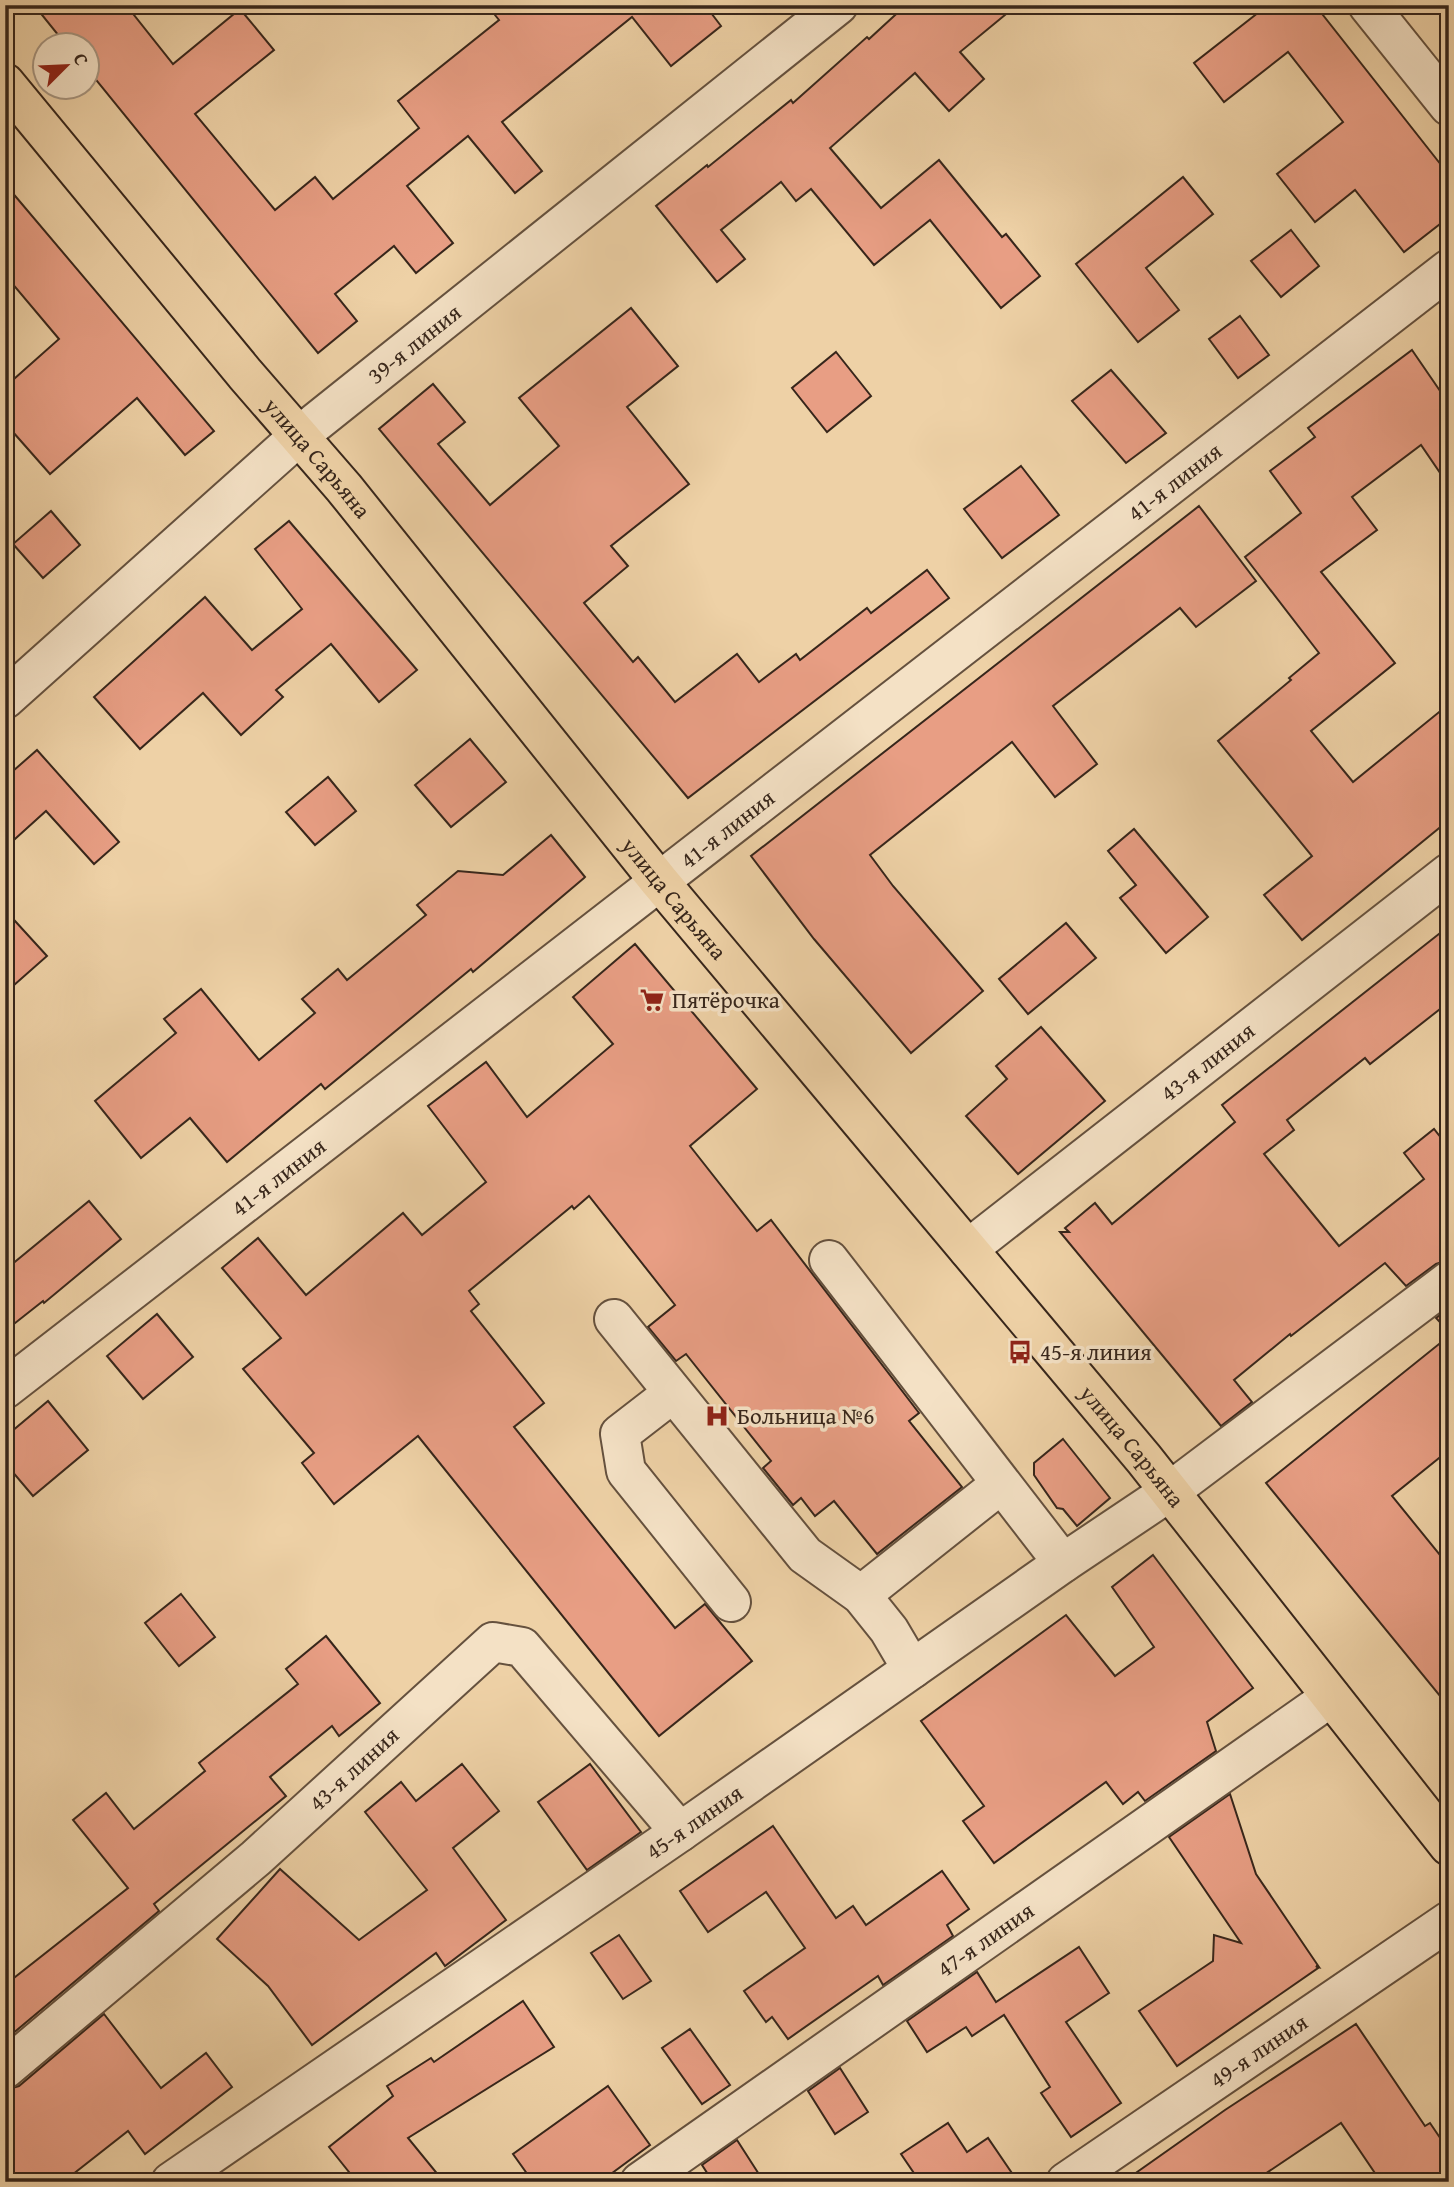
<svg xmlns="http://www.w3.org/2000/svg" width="1454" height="2187" font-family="'Gentium Book Plus',serif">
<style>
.building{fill:#e89e84;stroke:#37261b;stroke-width:2}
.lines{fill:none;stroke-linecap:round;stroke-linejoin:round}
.minor-casing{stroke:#65513e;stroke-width:42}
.major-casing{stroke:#37261b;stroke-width:42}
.minor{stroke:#f4e1c5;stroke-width:38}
.major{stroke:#eed1a6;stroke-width:38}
.labels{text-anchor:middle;stroke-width:7;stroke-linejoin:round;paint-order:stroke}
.street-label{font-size:23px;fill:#37261b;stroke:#f4e1c5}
.poi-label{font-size:23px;fill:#37261b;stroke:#f4e1c5;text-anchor:start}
</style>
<rect width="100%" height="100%" fill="#eed1a6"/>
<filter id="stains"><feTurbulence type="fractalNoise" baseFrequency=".00286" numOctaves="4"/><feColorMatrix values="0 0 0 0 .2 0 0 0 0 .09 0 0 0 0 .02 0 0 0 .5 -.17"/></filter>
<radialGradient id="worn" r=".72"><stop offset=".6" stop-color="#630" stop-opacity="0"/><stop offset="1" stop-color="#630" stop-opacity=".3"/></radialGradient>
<!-- building -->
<g class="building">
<polygon points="34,5 126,5 173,64 240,9 274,50 195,114 275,210 315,177 333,199 419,128 398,101 499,20 487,5 705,5 721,26 671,66 632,17 502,122 542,171 515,193 468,136 407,186 453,243 416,273 394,246 335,294 357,321 318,353 88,70 88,46 67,46"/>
<polygon points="906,5 1017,5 960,52 984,79 949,111 915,73 830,148 881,208 939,160 1002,237 1006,234 1040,276 1001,308 930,220 874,265 811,189 796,201 781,182 721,230 745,259 717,282 656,206 707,165 708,167 791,100 793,103 867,37 869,39"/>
<polygon points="1268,5 1315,5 1449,175 1449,217 1404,252 1355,190 1315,222 1277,174 1343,122 1288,52 1224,102 1194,63"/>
<polygon points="1183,177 1213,214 1146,268 1179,310 1138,342 1076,264"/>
<polygon points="5,184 214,431 185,455 137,398 50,474 5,423 5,387 59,339 5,275"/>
<polygon points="1291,230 1319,266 1281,297 1251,261"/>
<polygon points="631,308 678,366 627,407 689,484 611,546 628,566 584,603 633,662 638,657 675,702 737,654 759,682 796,654 800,660 867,608 871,613 927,570 949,598 688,798 379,429 433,384 465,422 438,444 490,505 559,446 519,398"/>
<polygon points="1240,316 1269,355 1238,378 1209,339"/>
<polygon points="1412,350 1449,404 1449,486 1421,445 1352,497 1377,530 1321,572 1395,663 1311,731 1353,782 1449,704 1449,820 1302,940 1264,895 1312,856 1218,741 1291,680 1289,678 1319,653 1245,557 1301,513 1270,471 1315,437 1308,428"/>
<polygon points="836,352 871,396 827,432 792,388"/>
<polygon points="1111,370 1166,433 1126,463 1072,401"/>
<polygon points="1021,466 1059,515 1002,558 964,509"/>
<polygon points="1199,506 1256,581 1196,627 1180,608 1053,706 1097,764 1055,797 1012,742 870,855 893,886 983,991 911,1053 814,939 751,856"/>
<polygon points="51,511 80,545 43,578 13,544"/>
<polygon points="289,521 417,670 379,702 331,644 276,690 283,697 241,735 203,693 140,749 94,697 205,597 252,650 302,609 255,549"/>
<polygon points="470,739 506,782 451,827 415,785"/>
<polygon points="37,750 119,842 94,864 46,811 5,848 5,778"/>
<polygon points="328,777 356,811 315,845 286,812"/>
<polygon points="1134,829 1208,917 1166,953 1120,898 1136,885 1108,851"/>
<polygon points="551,835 585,877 584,878 473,972 471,969 325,1089 321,1084 227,1162 190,1118 141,1158 95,1101 176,1033 164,1019 201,989 259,1060 315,1013 302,999 338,969 347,980 426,915 417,905 458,871 503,875"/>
<polygon points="5,910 47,956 5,993"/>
<polygon points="1066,923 1096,958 1028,1014 999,979"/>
<polygon points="1449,926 1449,1002 1370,1064 1365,1058 1287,1120 1294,1130 1264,1154 1339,1246 1424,1179 1404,1153 1434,1129 1449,1148 1449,1260 1436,1264 1406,1286 1385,1263 1291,1336 1290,1334 1234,1380 1252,1402 1221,1426 1060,1232 1069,1232 1065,1228 1095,1203 1112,1224 1235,1122 1222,1105"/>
<polygon points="635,944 757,1089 690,1146 757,1231 771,1220 919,1413 909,1421 962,1487 877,1554 834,1501 815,1516 801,1498 793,1505 763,1468 771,1461 686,1354 676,1361 648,1327 675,1305 589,1196 574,1209 572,1206 469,1291 479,1304 471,1311 544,1403 514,1427 675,1628 705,1604 752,1661 659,1736 418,1436 334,1504 302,1463 314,1453 243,1369 281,1338 222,1268 258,1238 306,1295 403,1213 422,1235 486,1182 428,1106 486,1062 527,1117 613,1044 573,997"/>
<polygon points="1041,1027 1105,1101 1018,1174 966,1116 1007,1079 996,1066"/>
<polygon points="89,1201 121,1239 44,1303 43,1301 5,1331 5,1270"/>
<polygon points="1449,1309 1449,1332 1436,1318"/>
<polygon points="157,1314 193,1357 143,1399 107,1356"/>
<polygon points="1449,1336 1449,1450 1392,1496 1449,1566 1449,1707 1266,1483"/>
<polygon points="48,1401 88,1450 33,1496 5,1463 5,1437"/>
<polygon points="1063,1439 1110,1498 1077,1526 1063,1509 1057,1508 1034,1475 1034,1463"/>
<polygon points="1153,1555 1253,1688 1207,1722 1216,1751 1145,1801 1138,1792 1123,1804 1106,1782 994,1863 963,1821 984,1806 921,1721 1066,1615 1115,1676 1154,1647 1112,1587"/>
<polygon points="181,1594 215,1637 179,1666 145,1623"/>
<polygon points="326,1636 380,1703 339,1736 332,1726 270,1777 286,1796 154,1904 159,1911 5,2040 5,1985 128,1888 73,1820 106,1793 134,1829 205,1771 199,1763 298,1684 286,1669"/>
<polygon points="462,1764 499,1811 453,1848 506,1920 445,1966 436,1953 312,2045 268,1986 217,1939 280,1869 359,1940 427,1890 365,1812 401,1782 416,1801"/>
<polygon points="590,1764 641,1832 587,1870 538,1802"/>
<polygon points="1230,1794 1256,1874 1319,1967 1316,1966 1318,1968 1177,2066 1139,2011 1213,1961 1214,1935 1241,1943 1169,1837"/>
<polygon points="773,1826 836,1918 853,1906 866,1925 942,1871 969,1909 947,1925 953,1936 883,1985 878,1976 788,2039 772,2017 766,2022 744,1991 805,1948 766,1892 708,1932 680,1891"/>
<polygon points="619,1935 651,1981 623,1999 591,1953"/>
<polygon points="1079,1947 1109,1993 1066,2022 1121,2103 1071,2137 1041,2093 1050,2087 1004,2015 972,2036 966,2027 927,2052 907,2021 977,1972 996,2002"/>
<polygon points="523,2001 554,2047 408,2138 444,2182 357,2182 329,2147 393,2096 387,2086 431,2058 434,2062"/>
<polygon points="104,2014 161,2088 206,2053 232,2087 145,2154 128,2131 63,2182 5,2182 5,2090 19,2086"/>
<polygon points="1356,2024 1425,2126 1430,2123 1449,2151 1449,2182 1381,2182 1341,2123 1253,2182 1123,2182 1225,2110"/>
<polygon points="690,2029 730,2085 702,2104 662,2048"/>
<polygon points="840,2068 868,2112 835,2134 808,2091"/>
<polygon points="608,2086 650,2145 600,2182 533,2182 513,2154"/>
<polygon points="948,2123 967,2152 988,2138 1018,2182 920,2182 901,2154"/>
<polygon points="737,2140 764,2182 713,2182 702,2165"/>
</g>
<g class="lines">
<!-- minor casing -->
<g class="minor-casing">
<g id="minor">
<polyline points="1368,5 1449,106"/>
<path id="s1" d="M5,699L300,435L838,5"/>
<path id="s2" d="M968,1249L1449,873"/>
<polyline points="829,1260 1063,1563"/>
<polyline points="614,1319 805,1555 861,1595 889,1630 912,1669"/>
<path id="s3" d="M5,1389L1449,269"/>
<polyline points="673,1393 620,1434 626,1471 731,1602"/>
<polyline points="861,1595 1001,1484"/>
<path id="s4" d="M5,2069L256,1858L493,1642L522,1647L680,1832"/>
<path id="s5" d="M171,2182L680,1832L1063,1563L1169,1492L1449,1281"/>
<path id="s6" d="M640,2182L1331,1697"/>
<path id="s7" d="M1066,2182L1449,1921"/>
</g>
</g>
<!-- major casing -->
<g class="major-casing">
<g id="major">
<path id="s8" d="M5,83L245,374L344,488L659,881L1144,1459L1449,1846"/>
</g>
</g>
<!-- minor -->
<use href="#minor" class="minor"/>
<!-- major -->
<use href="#major" class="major"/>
</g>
<!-- icons -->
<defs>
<g id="supermarket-bare" transform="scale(1.89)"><path d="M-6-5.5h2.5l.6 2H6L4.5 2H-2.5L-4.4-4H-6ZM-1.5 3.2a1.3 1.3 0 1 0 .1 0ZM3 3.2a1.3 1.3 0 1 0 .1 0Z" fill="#8f2418" stroke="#f4e1c5" stroke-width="2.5" paint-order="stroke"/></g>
<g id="bus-bare" transform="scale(1.89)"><path d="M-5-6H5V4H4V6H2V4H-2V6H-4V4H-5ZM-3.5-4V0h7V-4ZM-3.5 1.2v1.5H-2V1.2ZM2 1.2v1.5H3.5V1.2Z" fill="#8f2418" stroke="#f4e1c5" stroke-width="2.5" paint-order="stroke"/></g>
<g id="hospital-bare" transform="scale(1.89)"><path d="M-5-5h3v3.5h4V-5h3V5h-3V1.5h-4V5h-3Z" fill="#8f2418" stroke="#f4e1c5" stroke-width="2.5" paint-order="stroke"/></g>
</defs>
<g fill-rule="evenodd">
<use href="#supermarket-bare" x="652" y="1000"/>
<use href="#bus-bare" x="1020" y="1352"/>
<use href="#hospital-bare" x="717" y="1416"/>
</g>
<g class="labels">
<!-- street labels -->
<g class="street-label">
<text dy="8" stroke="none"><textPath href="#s1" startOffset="542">39-я линия</textPath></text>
<text dy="8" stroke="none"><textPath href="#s8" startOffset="488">улица Сарьяна</textPath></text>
<text dy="8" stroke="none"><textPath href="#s3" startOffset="1480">41-я линия</textPath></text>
<text dy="8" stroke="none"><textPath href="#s3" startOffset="914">41-я линия</textPath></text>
<text dy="8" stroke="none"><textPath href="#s8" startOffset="1055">улица Сарьяна</textPath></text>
<text dy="8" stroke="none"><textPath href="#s2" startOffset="304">43-я линия</textPath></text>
<text dy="8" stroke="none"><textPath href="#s3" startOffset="346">41-я линия</textPath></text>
<text dy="8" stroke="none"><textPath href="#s8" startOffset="1769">улица Сарьяна</textPath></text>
<text dy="8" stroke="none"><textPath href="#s4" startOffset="460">43-я линия</textPath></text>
<text dy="8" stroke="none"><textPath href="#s5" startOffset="635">45-я линия</textPath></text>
<text dy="8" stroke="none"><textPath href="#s6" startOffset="422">47-я линия</textPath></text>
<text dy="8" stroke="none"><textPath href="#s7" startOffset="233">49-я линия</textPath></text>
</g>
<!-- poi labels -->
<g class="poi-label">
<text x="672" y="1008">Пятёрочка</text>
<text x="1040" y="1360">45-я линия</text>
<text x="737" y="1424">Больница №6</text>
</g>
</g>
<!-- margin -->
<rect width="1454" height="2187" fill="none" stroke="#eed1a6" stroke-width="28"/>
<rect x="7" y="7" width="1440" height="2173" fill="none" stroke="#37261b" stroke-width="3.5"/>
<rect x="14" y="14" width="1426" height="2159" fill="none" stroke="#37261b" stroke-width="2"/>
<!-- north arrow -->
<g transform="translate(66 66) rotate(66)"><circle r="33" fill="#f4e1c5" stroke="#a89681" stroke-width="2"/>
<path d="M0-5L12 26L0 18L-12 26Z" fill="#8f2418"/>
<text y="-10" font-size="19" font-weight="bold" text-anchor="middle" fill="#37261b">С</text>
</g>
<rect width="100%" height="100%" filter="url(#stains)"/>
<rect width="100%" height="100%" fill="url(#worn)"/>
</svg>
